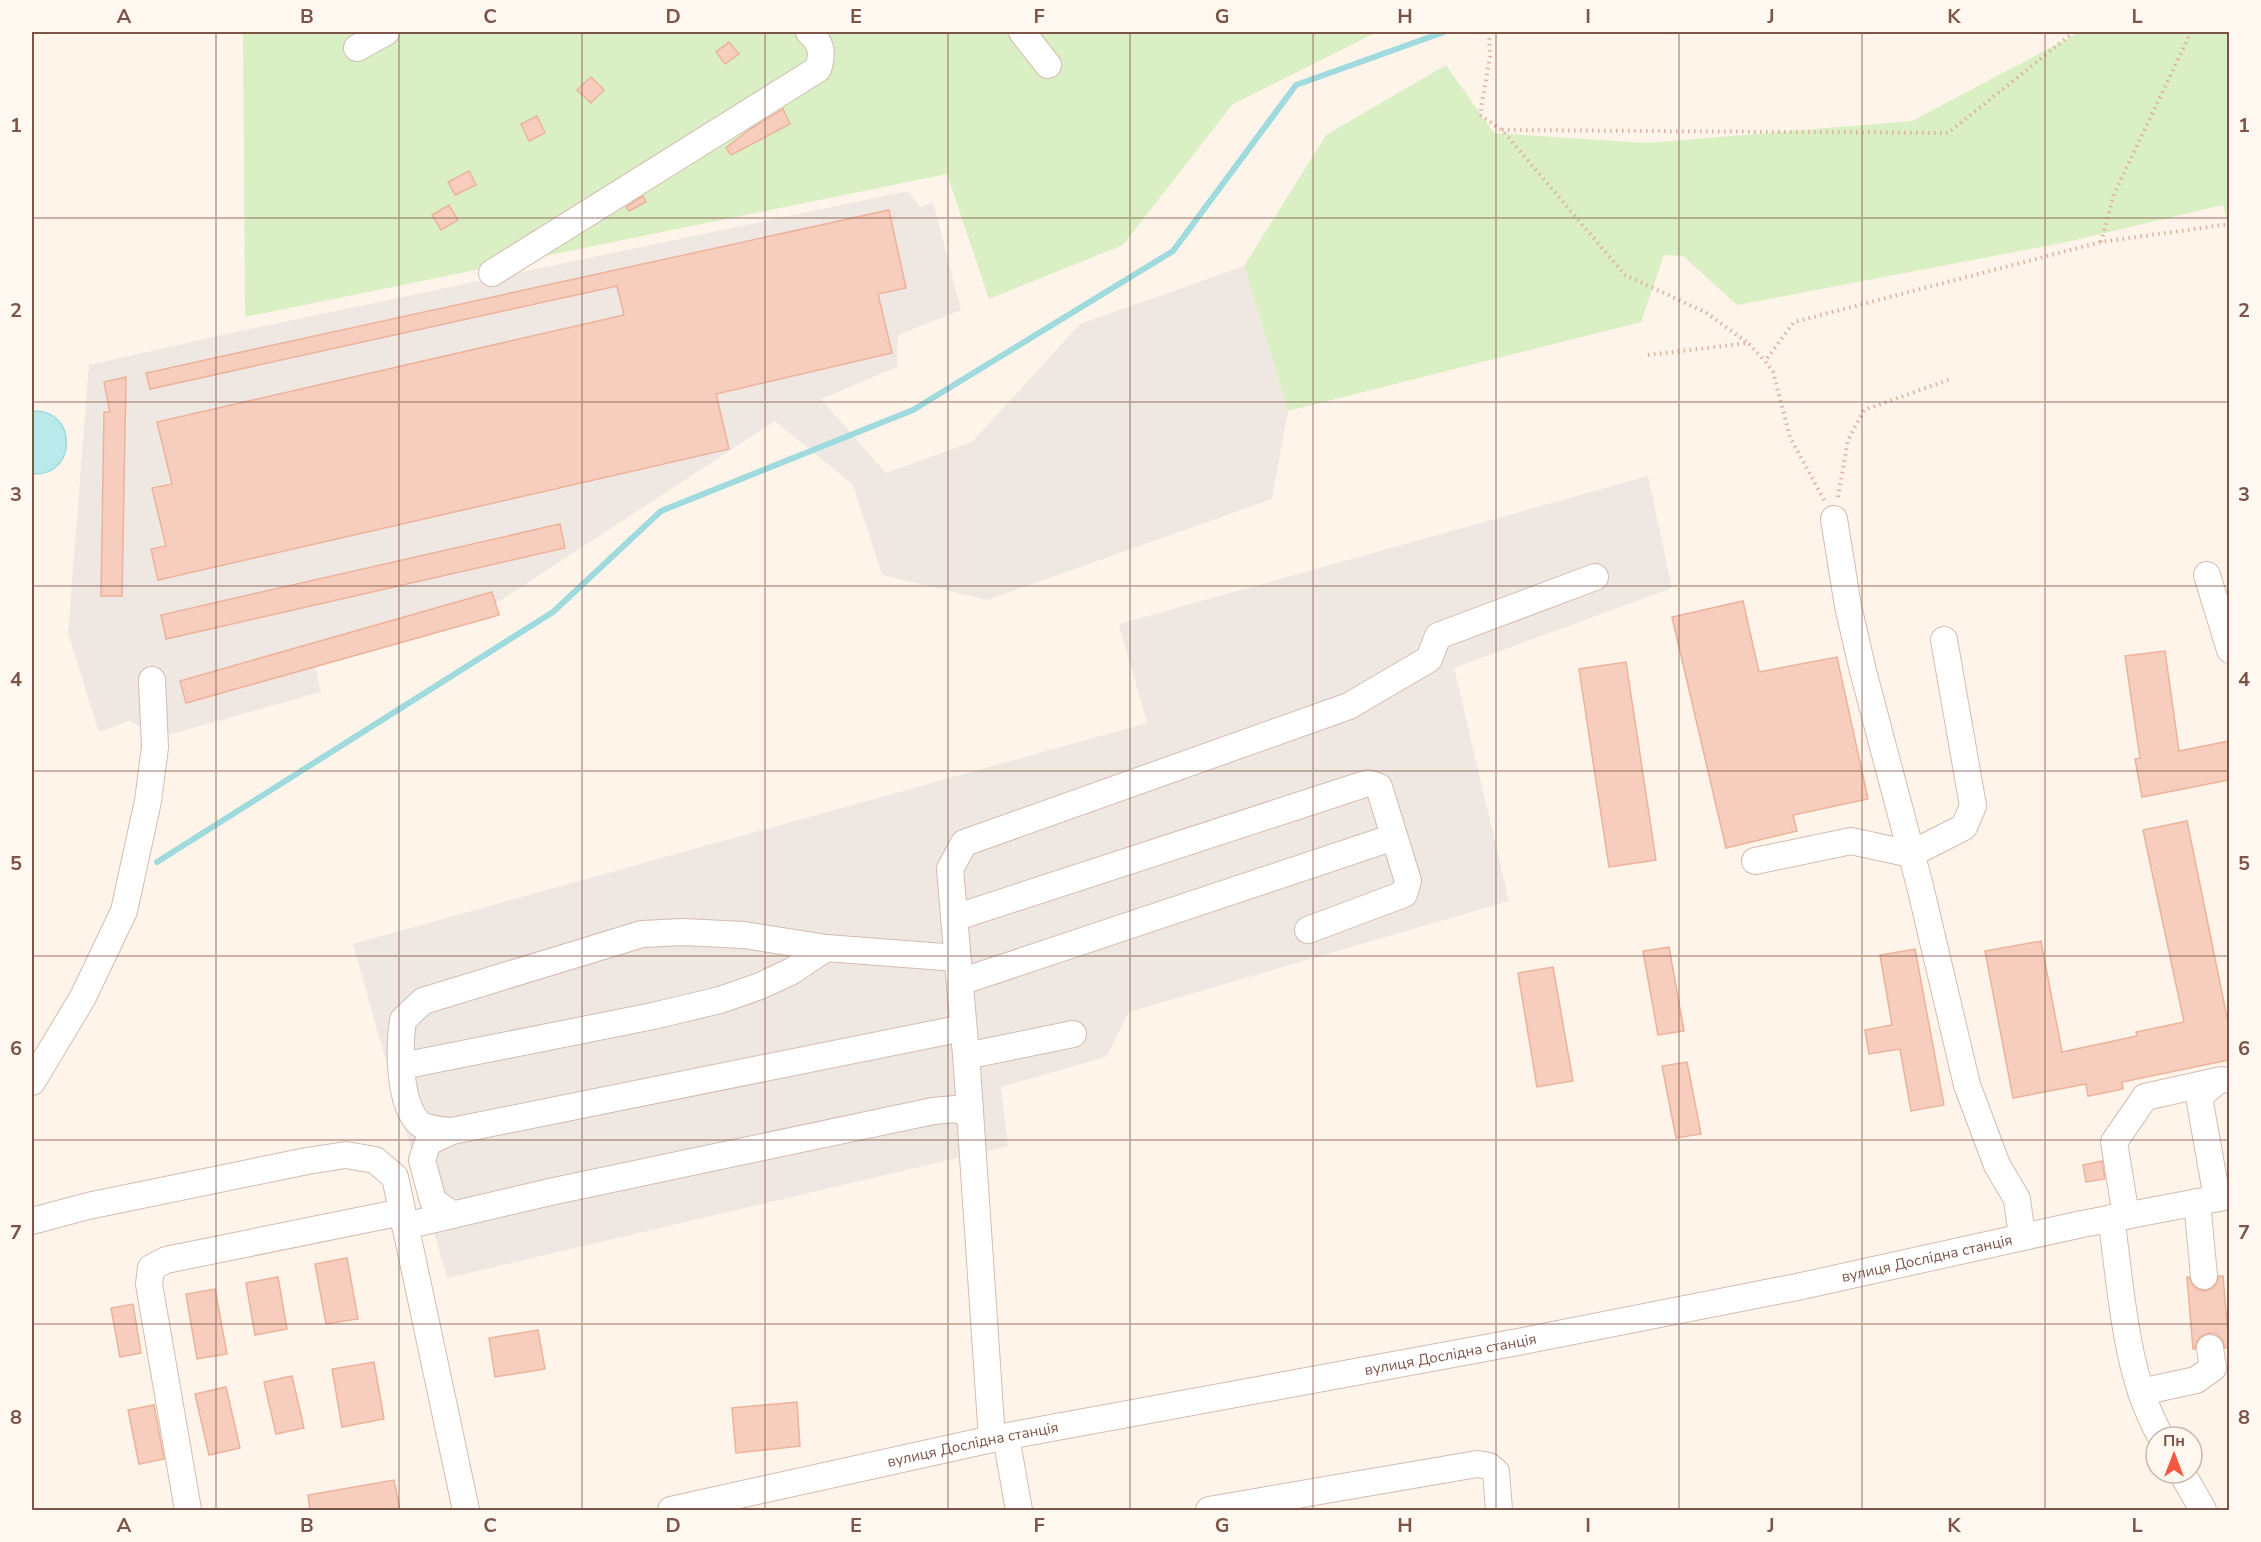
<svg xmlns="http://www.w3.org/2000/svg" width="2261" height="1542" font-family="'Nunito Sans',sans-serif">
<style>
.industrial{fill:#efe7e2}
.green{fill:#daefc4}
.water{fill:#bae9eb;stroke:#9fdbde;stroke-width:1.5}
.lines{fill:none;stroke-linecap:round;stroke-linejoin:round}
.stream{stroke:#9fdbde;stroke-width:6}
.building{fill:#f7cebd;stroke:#ecb29b;stroke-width:1.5}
.minor-casing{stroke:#d5bcaf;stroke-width:28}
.path{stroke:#ddb19f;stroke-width:4;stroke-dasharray:1.5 4.5;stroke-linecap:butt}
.minor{stroke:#fff;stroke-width:26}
.grid{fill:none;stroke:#7d5548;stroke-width:1.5;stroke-opacity:0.55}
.labels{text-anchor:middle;stroke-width:6;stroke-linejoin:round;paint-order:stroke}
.street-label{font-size:15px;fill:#7d5548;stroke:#fff8f1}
.neatline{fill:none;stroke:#7d5548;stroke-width:2}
.grid-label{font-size:20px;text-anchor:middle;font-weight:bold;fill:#7d5548}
</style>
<rect width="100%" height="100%" fill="#fff4e9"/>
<!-- industrial -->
<g class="industrial">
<polygon points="908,191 920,207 933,202 961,310 898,335 897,367 821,399 886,473 972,442 1080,324 1244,266 1288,411 1272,499 987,600 882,575 853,485 775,421 486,610 314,663 321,692 161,737 129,721 99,732 68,633 89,365 231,333"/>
<polygon points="1648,476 1672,588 1454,668 1509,901 1129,1012 1106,1057 1001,1087 1008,1146 447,1278 353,944 1147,723 1119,624"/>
</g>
<!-- green -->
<g class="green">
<polygon points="243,32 1377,32 1233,104 1123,245 989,299 947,174 245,317"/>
<polygon points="2080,32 2229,32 2229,230 2223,205 2067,242 1737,305 1683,256 1664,255 1641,322 1288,411 1244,266 1326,135 1446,65 1494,133 1647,143 1912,121"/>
</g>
<!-- water -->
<path class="water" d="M32,411C78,408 78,477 32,474Z"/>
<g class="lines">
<!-- stream -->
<polyline class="stream" points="157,862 553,612 661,511 913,410 1173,251 1296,85 1444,32"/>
</g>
<!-- building -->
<g class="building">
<polygon points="729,42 739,54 725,64 716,52"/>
<polygon points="591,77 604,90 591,103 577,90"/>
<polygon points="783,109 790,124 731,155 726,148 750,129"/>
<polygon points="537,116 545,133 529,141 521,124"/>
<polygon points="469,171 476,185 455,195 448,182"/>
<polygon points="643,196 646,202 629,211 626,207"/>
<polygon points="449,205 458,220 441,230 432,215"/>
<polygon points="889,210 906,288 878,294 892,353 716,394 729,449 158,580 151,549 166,546 152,488 172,484 157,422 624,315 617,286 150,389 146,373"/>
<polygon points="126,377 122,596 101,596 104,412 110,412 104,382"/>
<polygon points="560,524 565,548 166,639 161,615"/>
<polygon points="492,592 499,615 186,703 180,681"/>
<polygon points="1743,601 1759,672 1837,657 1868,799 1793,815 1797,831 1726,848 1672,617"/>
<polygon points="2165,651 2179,751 2229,741 2229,780 2142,797 2135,759 2140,758 2125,656"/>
<polygon points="1626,662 1656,860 1609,867 1579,669"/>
<polygon points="2187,821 2229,1027 2229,1060 2122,1082 2123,1089 2088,1096 2086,1084 2013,1098 1985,951 2041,941 2062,1052 2137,1036 2136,1032 2184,1022 2143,830"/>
<polygon points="1669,947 1684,1031 1658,1035 1643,951"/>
<polygon points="1915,949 1944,1105 1911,1111 1900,1049 1869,1054 1865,1030 1892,1025 1880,955"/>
<polygon points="1553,967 1573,1081 1537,1087 1518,973"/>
<polygon points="1687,1062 1701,1134 1676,1138 1662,1066"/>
<polygon points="2102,1161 2105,1179 2086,1182 2083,1165"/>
<polygon points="347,1258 358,1319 326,1324 315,1264"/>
<polygon points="2219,1276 2223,1276 2229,1347 2225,1348 2222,1339 2216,1334 2208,1333 2200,1337 2196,1342 2195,1349 2193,1349 2187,1277 2189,1277 2192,1284 2197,1289 2205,1291 2213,1288 2217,1283"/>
<polygon points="278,1277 287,1329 255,1335 246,1283"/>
<polygon points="215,1289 227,1354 197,1359 186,1294"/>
<polygon points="133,1304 141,1353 120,1357 111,1308"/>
<polygon points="538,1330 545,1369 495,1377 489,1338"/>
<polygon points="374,1362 384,1419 342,1427 332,1369"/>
<polygon points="292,1376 304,1428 276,1434 264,1382"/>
<polygon points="226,1387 240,1448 209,1455 195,1394"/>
<polygon points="797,1402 800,1446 736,1453 732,1408"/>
<polygon points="154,1405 164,1459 139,1464 128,1410"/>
<polygon points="394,1480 400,1510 310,1510 308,1495"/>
</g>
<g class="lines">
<!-- minor casing -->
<g class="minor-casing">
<g id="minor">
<polyline points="1022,32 1048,65"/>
<polyline points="357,48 386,32"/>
<path d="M492,273L818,69C823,53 822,43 809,32"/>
<polyline points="1834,519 1848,606 1863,671 1920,886 1967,1085 1997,1165 2017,1199 2022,1237"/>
<polyline points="2207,575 2230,650"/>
<polyline points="1755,861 1851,841 1911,854 1964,827 1973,806 1944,640"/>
<polyline points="954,918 1368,783 1379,787 1408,881 1404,894 1308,930"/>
<polyline points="960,982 1394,837"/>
<polyline points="966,1056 1073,1034"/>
<polyline points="402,1066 653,1016 720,1000 760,986 792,971 826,948"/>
<polyline points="32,1082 83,997 124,911 148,801 155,747 152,680"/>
<path d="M452,1131C442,1130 427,1129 420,1124C398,1105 399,1046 403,1020L423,1001L642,934L683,932L744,935L826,948L957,958"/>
<polyline points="2217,1198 2199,1097 2217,1081 2222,1080"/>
<polyline points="2197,1202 2204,1276"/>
<polyline points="453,1215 433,1201 422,1160 428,1142 452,1131 963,1028"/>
<polyline points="2126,1216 2114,1142 2145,1097 2217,1081"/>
<path d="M2111,1218C2122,1291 2124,1372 2161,1437"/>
<polyline points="32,1221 88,1206 307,1161 346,1155 375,1160 395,1177 466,1510"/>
<polyline points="405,1226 550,1192 933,1111 955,1109 970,1114"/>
<polyline points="2141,1392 2196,1380 2213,1368 2210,1348"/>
<polyline points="1006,1437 1019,1510"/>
<polyline points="992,1439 967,1067 950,869 964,843 1349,706 1429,659 1438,636 1595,577"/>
<polyline points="2182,1473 2203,1510"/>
<polyline points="188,1510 149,1284 151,1268 166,1260 402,1212"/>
<path id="s1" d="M671,1510L992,1439L1518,1342L1797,1287L2082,1224L2230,1196"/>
<polyline points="1209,1510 1477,1464 1489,1466 1496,1472 1499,1510"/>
</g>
</g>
<!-- path -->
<g class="path">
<polyline points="1489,32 1490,56 1480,115 1502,130 1625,275 1705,312 1748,343"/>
<polyline points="1502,130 1948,133 2074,32"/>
<polyline points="2101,242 2114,194 2191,32"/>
<polyline points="1648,355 1748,343 1765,361"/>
<polyline points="1838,497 1848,440 1864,410 1951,379"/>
<polyline points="1824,500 1790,437 1773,372 1765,361 1794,322 2101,242 2230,224"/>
</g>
<!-- minor -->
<use href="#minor" class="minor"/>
</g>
<!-- grid -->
<path class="grid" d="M216,32V1510M399,32V1510M582,32V1510M765,32V1510M948,32V1510M1130,32V1510M1313,32V1510M1496,32V1510M1679,32V1510M1862,32V1510M2045,32V1510M32,218H2230M32,402H2230M32,586H2230M32,771H2230M32,956H2230M32,1140H2230M32,1324H2230"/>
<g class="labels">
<!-- street labels -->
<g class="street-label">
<text dy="5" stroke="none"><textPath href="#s1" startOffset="1281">вулиця Дослідна станція</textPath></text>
<text dy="5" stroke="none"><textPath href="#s1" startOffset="795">вулиця Дослідна станція</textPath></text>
<text dy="5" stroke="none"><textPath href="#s1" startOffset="309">вулиця Дослідна станція</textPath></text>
</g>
</g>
<!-- border -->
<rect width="2261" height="1542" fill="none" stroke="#fff8f1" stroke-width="66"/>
<!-- north arrow -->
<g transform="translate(2174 1455)"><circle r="28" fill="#fff8f1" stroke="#cbb7ad" stroke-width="1.5"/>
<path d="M0-4.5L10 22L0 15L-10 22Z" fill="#f55742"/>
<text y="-9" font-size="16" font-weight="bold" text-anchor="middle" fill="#7d5548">Пн</text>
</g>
<rect x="33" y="33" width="2195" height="1476" class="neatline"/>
<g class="grid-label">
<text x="124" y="23">A</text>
<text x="307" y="23">B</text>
<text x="490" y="23">C</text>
<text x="673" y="23">D</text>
<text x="856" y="23">E</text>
<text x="1039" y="23">F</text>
<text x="1222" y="23">G</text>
<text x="1405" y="23">H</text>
<text x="1588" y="23">I</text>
<text x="1771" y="23">J</text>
<text x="1954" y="23">K</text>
<text x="2137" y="23">L</text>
<text x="16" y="132">1</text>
<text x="2244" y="132">1</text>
<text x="16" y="317">2</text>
<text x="2244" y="317">2</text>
<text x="16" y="501">3</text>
<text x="2244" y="501">3</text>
<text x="16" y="686">4</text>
<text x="2244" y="686">4</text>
<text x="16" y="870">5</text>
<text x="2244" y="870">5</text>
<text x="16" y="1055">6</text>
<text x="2244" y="1055">6</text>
<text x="16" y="1239">7</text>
<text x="2244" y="1239">7</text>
<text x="16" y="1424">8</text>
<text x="2244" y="1424">8</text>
<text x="124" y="1532">A</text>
<text x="307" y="1532">B</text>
<text x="490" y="1532">C</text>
<text x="673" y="1532">D</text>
<text x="856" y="1532">E</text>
<text x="1039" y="1532">F</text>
<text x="1222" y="1532">G</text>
<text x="1405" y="1532">H</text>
<text x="1588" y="1532">I</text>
<text x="1771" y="1532">J</text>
<text x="1954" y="1532">K</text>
<text x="2137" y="1532">L</text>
</g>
</svg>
